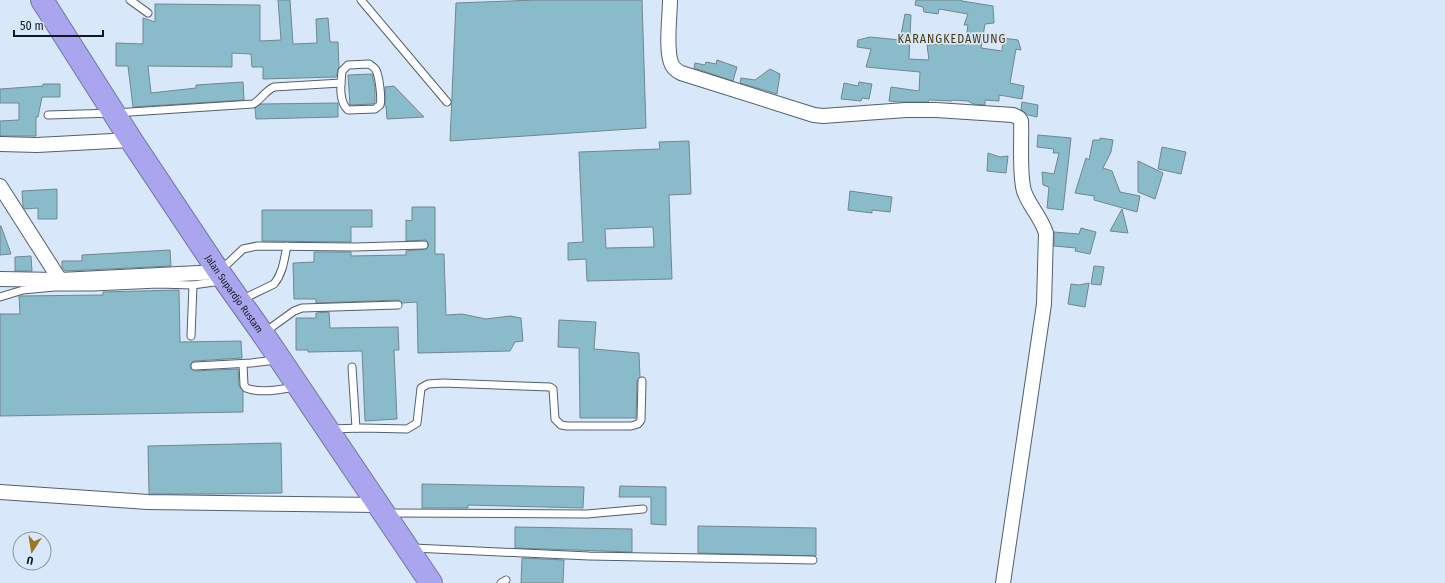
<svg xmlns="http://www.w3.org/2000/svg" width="1445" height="583" font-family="'Fira Sans Condensed',sans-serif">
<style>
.building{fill:#89bbcb;stroke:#70878f;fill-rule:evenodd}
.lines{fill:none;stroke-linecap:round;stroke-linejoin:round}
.lane-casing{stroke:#525f6f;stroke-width:9}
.street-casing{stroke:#525f6f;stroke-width:16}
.highway-casing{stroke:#7474a6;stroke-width:24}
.lane{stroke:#fff;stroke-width:7}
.street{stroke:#fff;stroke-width:14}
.highway{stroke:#a9a6ef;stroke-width:22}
.labels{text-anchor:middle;stroke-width:3.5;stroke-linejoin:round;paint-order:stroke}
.street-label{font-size:10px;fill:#12181e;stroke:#d8e8fa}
.quarter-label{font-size:12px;letter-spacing:1px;fill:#473810;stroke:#d8e8fa}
</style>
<rect width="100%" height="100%" fill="#d8e8fa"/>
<!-- building -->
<g class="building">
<polygon points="278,0 290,0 293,44 317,43 316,19 328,18 330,42 338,42 339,67 336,77 263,79 263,67 252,67 251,54 232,53 232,67 148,66 151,93 196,88 196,85 243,82 244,100 133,107 128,66 116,66 116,43 143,44 143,18 155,22 155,4 260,5 260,41 281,40"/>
<polygon points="537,0 642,0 646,128 450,141 456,3"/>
<polygon points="916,0 962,0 962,1 993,6 994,23 985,24 981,48 1002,51 1003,38 1018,40 1021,50 1016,49 1010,83 1024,86 1022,99 999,95 999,101 985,100 985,105 973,104 968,101 952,100 952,101 929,100 928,102 900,102 889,101 891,87 919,91 920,72 866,67 871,49 857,47 858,40 870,37 900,40 905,14 911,15 909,59 929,60 927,45 943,44 965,45 968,25 964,25 968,14 939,9 938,14 924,12 923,7 915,5"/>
<polygon points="717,60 737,67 733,81 694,68 695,63 705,65 706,62 716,64"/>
<polygon points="770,69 780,74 777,94 740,83 741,78 755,80"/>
<polygon points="372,74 375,88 375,102 373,104 350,105 348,75"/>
<polygon points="859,82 872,84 869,99 862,98 861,101 841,99 844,83 858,86"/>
<polygon points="43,84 60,84 60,97 42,97 38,117 36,117 36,136 0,136 0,121 19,120 19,103 0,103 0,89 43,86"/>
<polygon points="394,86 424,117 387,119 386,106 385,106 385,87"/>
<polygon points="1022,102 1038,105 1037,117 1028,115 1021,110"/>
<polygon points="338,103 338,117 256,119 255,108 261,104"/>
<polygon points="1038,135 1071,138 1063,210 1047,208 1049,187 1043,185 1042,172 1054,174 1059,153 1053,153 1054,149 1037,147"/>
<polygon points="1100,138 1113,140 1111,152 1103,168 1112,171 1120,192 1140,196 1137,212 1094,200 1094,196 1075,193 1086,158 1089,160 1093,140 1100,140"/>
<path d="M689,141L691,194L669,195L672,279L587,281L586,259L568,260V243L583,242L579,152L660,149L659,142ZM653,227L654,247L606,248L605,229Z"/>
<polygon points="1162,147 1186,152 1181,174 1158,169"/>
<polygon points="988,153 1000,157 1008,156 1006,173 987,171"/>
<polygon points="1138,161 1163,173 1155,199 1138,192"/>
<polygon points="57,189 57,219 38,219 38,208 25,209 23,206 22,191"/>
<polygon points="850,191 892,197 890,212 872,210 872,213 848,210"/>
<polygon points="412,207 435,207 435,254 444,254 446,315 462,314 486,319 510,316 521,318 523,341 515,342 510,351 418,353 417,302 402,303 398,300 316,303 316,299 294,299 293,263 314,262 314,252 351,252 351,256 406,255 406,251 427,249 429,244 426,240 406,241 406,220 412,221"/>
<polygon points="1122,209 1128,233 1110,231"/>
<polygon points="262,210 372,210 372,227 351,227 351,242 262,241"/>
<polygon points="0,226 1,226 11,254 0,255"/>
<polygon points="1081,228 1096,232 1090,254 1075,251 1076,248 1054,246 1054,232 1079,234"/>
<polygon points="170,250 171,266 65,271 62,267 62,261 82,261 82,255"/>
<polygon points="31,256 32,271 15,271 15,257"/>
<polygon points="1094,266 1104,267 1101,285 1091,284"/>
<polygon points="1089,283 1085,307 1068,304 1071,284 1079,285"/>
<polygon points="179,290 180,342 241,341 242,358 195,361 192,362 190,366 191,369 195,371 238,369 239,386 243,391 243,412 0,416 0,314 20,314 19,296 103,295 103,292"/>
<polygon points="329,312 330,328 398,327 399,350 394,350 397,419 365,421 362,351 308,352 308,350 296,350 296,318 316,318 316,313"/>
<polygon points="559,320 596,322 594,349 639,353 640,377 637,381 636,418 580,418 579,348 558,347"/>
<polygon points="281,443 282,493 206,494 149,494 148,446"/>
<polygon points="422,484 584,487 583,508 468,505 468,508 422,508"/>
<polygon points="620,486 666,487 666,525 651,524 651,497 619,497"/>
<polygon points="698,526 816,528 816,556 698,553"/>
<polygon points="515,527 632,529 632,552 515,548"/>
<polygon points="522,558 564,560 563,583 521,583"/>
</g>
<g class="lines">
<!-- lane casing -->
<g class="lane-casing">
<g id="lane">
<polyline points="130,0 148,13"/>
<polyline points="361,0 447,102"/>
<path d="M369,64C372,66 374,67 376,70C379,76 382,98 380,105C378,107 377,107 375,109L348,110C338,101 341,83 342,71L348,65Z"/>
<path d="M48,115L115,113L253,104C262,99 266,90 274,87L341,83"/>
<polyline points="221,270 243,249 257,246 355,247 424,245"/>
<polyline points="0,297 23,290 54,287 93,287 158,284 193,285 221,281"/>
<path d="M241,300L274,284C283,273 284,260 287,246"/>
<polyline points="265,332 294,311 302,308 398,305"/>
<polyline points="191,336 193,285"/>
<path d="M243,364L244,385L246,388C262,394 280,389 296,387"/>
<polyline points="195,366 251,363 276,360"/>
<polyline points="352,367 356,428"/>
<polyline points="331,429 362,428 407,429 417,423 421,388 428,384 443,383 550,387 553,389 555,419 561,425 567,426 631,426 638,424 641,420 642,381"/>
<polyline points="389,513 587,514 643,509"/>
<polyline points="413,548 589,556 813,560"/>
<polyline points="501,583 506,580"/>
</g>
</g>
<!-- street casing -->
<g class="street-casing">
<g id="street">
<path d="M670,0C670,16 665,52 672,65C674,69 677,71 681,73L814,115L823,116L906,110H936L1013,115L1019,118L1021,121C1022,140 1019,174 1024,191C1029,206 1041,217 1046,233L1044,304L1003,583"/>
<polyline points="0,144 37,145 131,140"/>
<polyline points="0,186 60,280 219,272"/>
<polyline points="0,279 60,280"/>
<polyline points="0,492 148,502 377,505"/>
</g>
</g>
<!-- highway casing -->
<g class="highway-casing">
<g id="highway">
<path id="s1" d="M42,0L131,140L219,272L263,334L431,583"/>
</g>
</g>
<!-- lane -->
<use href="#lane" class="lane"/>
<!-- street -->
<use href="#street" class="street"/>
<!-- highway -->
<use href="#highway" class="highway"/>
</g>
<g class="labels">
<!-- street labels -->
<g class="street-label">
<text dy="4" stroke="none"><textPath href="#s1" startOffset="351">Jalan Supardjo Rustam</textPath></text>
</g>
<!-- quarter labels -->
<g class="quarter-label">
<text x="952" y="43">KARANGKEDAWUNG</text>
</g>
</g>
<!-- north arrow -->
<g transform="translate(32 551) rotate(192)"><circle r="19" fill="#d8e8fa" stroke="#8995a2"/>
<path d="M0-3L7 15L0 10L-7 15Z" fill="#987821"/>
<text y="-6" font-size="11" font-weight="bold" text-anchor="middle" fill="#12181e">U</text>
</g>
<!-- scale -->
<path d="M14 30v6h89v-6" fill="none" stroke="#12181e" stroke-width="2"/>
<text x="20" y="30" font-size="12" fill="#12181e" stroke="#d8e8fa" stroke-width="3" paint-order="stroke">50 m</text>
</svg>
